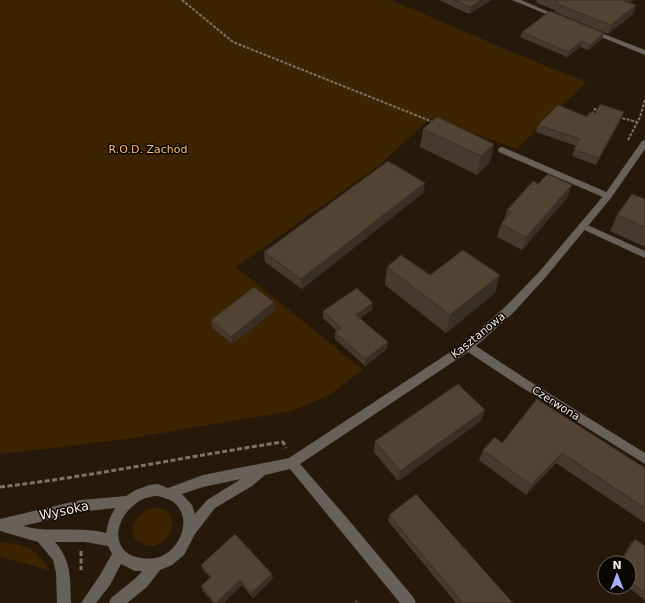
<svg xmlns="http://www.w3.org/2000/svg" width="645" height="603" font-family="'DejaVu Sans',sans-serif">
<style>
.green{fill:#3c2302}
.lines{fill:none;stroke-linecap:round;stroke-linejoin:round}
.path-far1{stroke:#7f7366;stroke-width:2;stroke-dasharray:3 1.5;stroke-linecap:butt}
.path{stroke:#7f7366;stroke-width:3;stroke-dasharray:5 2.5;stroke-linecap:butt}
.lane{fill:#68615a;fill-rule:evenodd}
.street{fill:#68615a;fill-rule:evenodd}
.wall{fill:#473a2c}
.shaded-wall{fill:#392f24}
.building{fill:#524333;stroke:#392f24}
.labels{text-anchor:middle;stroke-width:3;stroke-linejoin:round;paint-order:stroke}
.park-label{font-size:11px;fill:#ffbe73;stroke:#0b0602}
.street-label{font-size:11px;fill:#f7eee4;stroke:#0b0602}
.near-street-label{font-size:13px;fill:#f7eee4;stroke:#0b0602}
</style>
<rect width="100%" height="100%" fill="#27190a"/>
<!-- green -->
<g class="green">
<polygon points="0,0 391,0 538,63 586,82 517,149 430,118 380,165 236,267 363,370 329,395 292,411 126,439 0,454"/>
<path d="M150,508C192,506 167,557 143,544C136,541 134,538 132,530C134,519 140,514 150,508Z"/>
<path d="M0,542C24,544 37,548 49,570L0,557Z"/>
</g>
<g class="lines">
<!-- path-far1 -->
<g class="path-far1">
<polyline points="182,0 233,42 433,122"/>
<polyline points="618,117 637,122"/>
<polyline points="583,119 584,116 590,118 595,109 598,110"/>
<polyline points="628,140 640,117 645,100"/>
</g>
<!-- path -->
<g class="path">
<path d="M0,487C95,476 189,456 283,442L286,448"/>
<polyline points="81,551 81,570"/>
</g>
<!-- lane -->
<g class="lane">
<polygon points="502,147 611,194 612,196 611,198 605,198 499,152 498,150 499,148"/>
<polygon points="583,223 645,251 645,258 580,228 578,226 580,224"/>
</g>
<!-- street -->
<g class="street">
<polygon points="512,0 521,0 563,18 558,19"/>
<polygon points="591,29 645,50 645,55 589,32 589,30"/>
<path d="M645,140V149L611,198L545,278L513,313L476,346L526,379L645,453V464L518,385L468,352L300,464L347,518L414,598L416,603H400L290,469L265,475L252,486L215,508L195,534L184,555L172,565L160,570L147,587L127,603H109L111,598L137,577L142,571H135L121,564L110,585L96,603H81L100,575L112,554L108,546L85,542H55C72,562 70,578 71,603H57L56,573L53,560L38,542L0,531V519L80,500L126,496L136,490L149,485L158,484L168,488L203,475L289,458L464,343L505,307L539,272L605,194L642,141ZM241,479L207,500L195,514L192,505L182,494L203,487ZM158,496C162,497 168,499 172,501C193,515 182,547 162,556C155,559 149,559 141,558C134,557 128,555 123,549C110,531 126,507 143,499C148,497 153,496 158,496ZM115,508L109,520L106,533C79,525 50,534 23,526L80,512Z"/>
</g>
</g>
<!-- wall -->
<g class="wall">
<polygon points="439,0 491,0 469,14"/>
<polygon points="536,0 633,0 629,3 636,5 633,14 608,34 555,12 555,10 537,3"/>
<polygon points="522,32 602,39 588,50 580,47 567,57 520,37"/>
<polygon points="595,114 621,119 596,165 572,156 576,146 536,132 538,125 587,117"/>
<polygon points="437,117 490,162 477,175 420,147 423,129"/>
<polygon points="423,193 302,289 265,262 264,252"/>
<polygon points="567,198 522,250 497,237 501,224 504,220 507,210"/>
<polygon points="645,199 645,247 610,231 617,215"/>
<polygon points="387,267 430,275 495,293 446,333 385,285"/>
<polygon points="275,310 232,344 212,327 211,320"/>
<polygon points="372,310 360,318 387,349 365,366 335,339 335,332 337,331 323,318 323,311"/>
<polygon points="537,399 645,468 645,523 556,463 526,495 479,460 483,450 502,443"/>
<polygon points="485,410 481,421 398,481 374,452 375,441"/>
<polygon points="389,515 513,603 456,603 388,521"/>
<polygon points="635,539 645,546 645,600 628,587 629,587 629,563 619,563 631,543"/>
<polygon points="201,565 273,579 253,598 242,585 223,603 213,603 203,591 201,586 210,578 203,570"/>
</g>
<!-- shaded-wall -->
<g class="shaded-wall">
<polygon points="482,0 491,0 469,14 471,7"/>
<polygon points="625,0 633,0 621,9 624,1"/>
<polygon points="636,5 633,14 608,34 611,25"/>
<polygon points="604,33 602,39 588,50 590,45"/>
<polygon points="582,41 580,47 567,57 568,52"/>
<polygon points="624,112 621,119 596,165 599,158"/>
<polygon points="494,144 490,162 477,175 481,156"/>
<polygon points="425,183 423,193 302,289 301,279"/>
<polygon points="572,185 567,198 522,250 526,237"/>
<polygon points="500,275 495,293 446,333 450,315"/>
<polygon points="274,302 275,310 232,344 231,337"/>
<polygon points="373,303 372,310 355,322 356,315"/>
<polygon points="388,342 387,349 365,366 365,359"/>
<polygon points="485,410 481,421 398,481 400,471"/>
<polygon points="562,453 556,463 526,495 531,485"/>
<polygon points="272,574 273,579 253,598 251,593"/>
<polygon points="240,580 242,585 223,603 216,603"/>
</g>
<!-- building -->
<g class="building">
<polygon points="454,0 482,0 471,7"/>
<polygon points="554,0 625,0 624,1 636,5 611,25 557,4 559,2"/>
<polygon points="550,11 604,33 590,45 582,41 568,52 522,32"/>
<polygon points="600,104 624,112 599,158 574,149 580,139 538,125 558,105 587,117 590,112 595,114"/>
<polygon points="437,117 494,144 481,156 423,129"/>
<polygon points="388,161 425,183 301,279 264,252"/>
<polygon points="548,174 572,185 526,237 501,224 511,212 507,210 533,181 538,184"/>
<polygon points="632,194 645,199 645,227 617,215"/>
<polygon points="463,250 500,275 450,315 387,267 401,255 430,275"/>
<polygon points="254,287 274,302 231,337 211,320"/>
<polygon points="357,288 373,303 356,315 388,342 365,359 335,332 341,328 323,311"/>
<polygon points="458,384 485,410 400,471 375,441"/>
<polygon points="537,399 645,468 645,508 562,453 531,485 483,450 495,437 502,443"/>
<polygon points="416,494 513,603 463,603 389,515"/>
<polygon points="235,534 272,574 251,593 240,580 216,603 215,603 201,586 211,577 201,565"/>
<polygon points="635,539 645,546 645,593 629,581 629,563 620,563"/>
<polygon points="356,600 359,603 354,603"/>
</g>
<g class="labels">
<!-- park labels -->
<g class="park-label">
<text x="148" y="153">R.O.D. Zachód</text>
</g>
<!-- street labels -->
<g class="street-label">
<text transform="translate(478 335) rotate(-39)" y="4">Kasztanowa</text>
<text transform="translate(556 403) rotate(32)" y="4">Czerwona</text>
</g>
<!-- near-street labels -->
<g class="near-street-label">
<text transform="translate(64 510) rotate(-12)" y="5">Wysoka</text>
</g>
</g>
<!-- north arrow -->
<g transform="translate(617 575)"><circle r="19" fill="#0b0602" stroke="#69635c"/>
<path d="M0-3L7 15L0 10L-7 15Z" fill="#a8b0fc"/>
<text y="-6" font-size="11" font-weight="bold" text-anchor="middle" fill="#f7eee4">N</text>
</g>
</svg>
